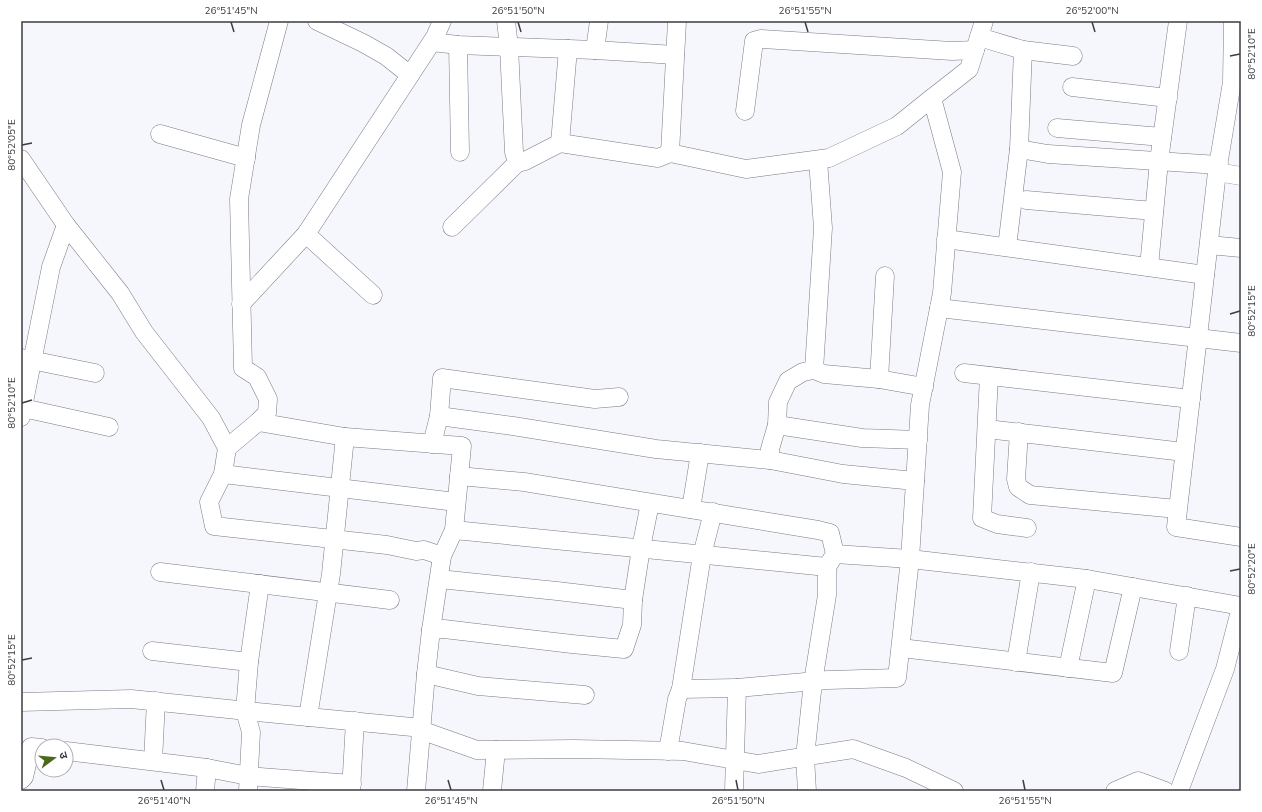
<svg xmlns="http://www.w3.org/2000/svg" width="1262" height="812" font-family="'Nunito Sans','Noto Sans Devanagari',sans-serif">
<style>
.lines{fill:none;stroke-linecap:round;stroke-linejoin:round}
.minor-casing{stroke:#7a7a85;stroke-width:19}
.minor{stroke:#fff;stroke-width:18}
.ticks{fill:none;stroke:#3c3d41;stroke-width:1.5}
.neatline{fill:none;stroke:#3c3d41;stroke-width:1.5}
.ticks-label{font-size:10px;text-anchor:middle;fill:#3c3d41}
</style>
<rect width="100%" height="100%" fill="#f6f6fd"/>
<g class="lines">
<!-- minor casing -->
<g class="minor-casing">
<g id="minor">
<polyline points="279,21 251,125 239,199 243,368 257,377 268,399 267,413 258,422 345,437 462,446 454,530 827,567"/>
<polyline points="317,21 363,43 386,56 410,75"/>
<polyline points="506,21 509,47 514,152 517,163"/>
<polyline points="677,21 670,153 746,169 829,158 897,126 932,98"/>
<polyline points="1233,21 1232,82 1217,172 1176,527 1241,537"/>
<polyline points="979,37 1023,50 1073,56"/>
<polyline points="432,42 458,45 595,50 675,55"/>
<polyline points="458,45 460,152"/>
<polyline points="595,50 599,21"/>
<polyline points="1072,87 1168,98"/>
<polyline points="745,111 754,41 761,39 952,51 975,50"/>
<polyline points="1057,128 1162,137"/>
<polyline points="160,134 246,158"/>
<polyline points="560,143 568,49"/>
<polyline points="1019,149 1048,154 1219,165"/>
<polyline points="21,159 66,225"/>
<polyline points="1217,172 1241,176"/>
<polyline points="1026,200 1154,211"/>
<polyline points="452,227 517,163 525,161 560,143 658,158 670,153"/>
<polyline points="306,234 373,295"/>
<polyline points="946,239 1205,275"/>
<polyline points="1209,245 1241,248"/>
<polyline points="1007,247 1019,149 1023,50"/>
<polyline points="1149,267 1159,161 1178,21"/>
<polyline points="241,304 306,234 435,37 442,21"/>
<polyline points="939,308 1241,343"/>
<polyline points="21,358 95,373"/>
<polyline points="814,370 823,228 818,160"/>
<polyline points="964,373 1191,399"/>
<polyline points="989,376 982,518 997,524 1027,528"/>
<polyline points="879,379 885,276"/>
<polyline points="23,408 109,427"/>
<polyline points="439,416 513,426 656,449 770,460 843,474 915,481"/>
<polyline points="21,417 51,267 66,225 120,293 144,332 211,418 227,448 223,474 209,502 214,526 387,545 416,551 424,550 442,556"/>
<polyline points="777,425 862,438 918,440"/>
<polyline points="987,429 1184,452"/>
<polyline points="1019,432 1016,479 1018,487 1030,495 1177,509"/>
<polyline points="432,444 439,416 442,378 595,399 619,397"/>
<polyline points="227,448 258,422"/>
<polyline points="770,460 770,449 777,425 778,402 788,381 803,372 814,370 824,374 879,379 924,387"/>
<polyline points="223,474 456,502"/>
<polyline points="459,476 524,482 818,530 830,533 835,554 827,567 827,595 813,682 805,757 807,791"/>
<polyline points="691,509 700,453"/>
<polyline points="835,554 910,559 1087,579 1241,606"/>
<polyline points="160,572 390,600"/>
<polyline points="439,579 557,591 633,600"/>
<polyline points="431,630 444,629 572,644 624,649 632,625 633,600 641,548 650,503"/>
<polyline points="901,648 1113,673 1133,587"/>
<polyline points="152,651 249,662"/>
<polyline points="1179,651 1187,596"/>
<polyline points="1016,662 1031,572"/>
<polyline points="1068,668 1087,579"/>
<polyline points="426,674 478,686 585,695"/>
<polyline points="681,689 737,688"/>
<polyline points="21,702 131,699 257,712 412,727 477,750 574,749 683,751 758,764 853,749 906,768 954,791"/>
<polyline points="308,717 331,574 345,437"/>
<polyline points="66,751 207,768 248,776 352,784"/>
<polyline points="668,751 677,699 681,689 702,555 713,512"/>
<polyline points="153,761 156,701"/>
<polyline points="21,780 24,777 31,747 42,748"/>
<polyline points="205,791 207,768"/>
<polyline points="248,791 251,732 245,711 249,662 260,584"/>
<polyline points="351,791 355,721"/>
<polyline points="416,791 426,674 431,630 442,556 454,530"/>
<polyline points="492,791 496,750"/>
<polyline points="734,791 737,688 828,680 897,678 910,559 920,405 942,293 952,172 932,98 969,69 984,21"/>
<polyline points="1115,791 1138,781 1165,791"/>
<polyline points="1179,791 1225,669 1241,607"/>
</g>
</g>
<!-- minor -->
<use href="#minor" class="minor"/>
</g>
<!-- ticks -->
<path class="ticks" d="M231,22L234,32M518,22L521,32M805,22L808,32M1092,22L1095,32M1230,56L1240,54M22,145L32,143M1230,314L1240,311M22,403L32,400M1230,571L1240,569M22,660L32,658M161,780L164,790M448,780L451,790M736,780L738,790M1023,780L1025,790"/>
<!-- border -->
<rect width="1262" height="812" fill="none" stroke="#ffffff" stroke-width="44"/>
<!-- north arrow -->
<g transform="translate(54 758) rotate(74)"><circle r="19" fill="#ffffff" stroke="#b1b1b3"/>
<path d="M0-3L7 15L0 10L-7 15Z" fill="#4c681b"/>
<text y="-6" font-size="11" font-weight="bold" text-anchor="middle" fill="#3c3d41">उ</text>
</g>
<rect x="22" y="22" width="1218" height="768" class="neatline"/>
<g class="ticks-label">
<text x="231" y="14">26°51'45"N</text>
<text x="518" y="14">26°51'50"N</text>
<text x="805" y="14">26°51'55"N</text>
<text x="1092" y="14">26°52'00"N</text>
<text transform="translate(1251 54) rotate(-90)" y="4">80°52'10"E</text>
<text transform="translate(11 145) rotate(-90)" y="4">80°52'05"E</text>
<text transform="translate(1251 311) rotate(-90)" y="4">80°52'15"E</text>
<text transform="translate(11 403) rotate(-90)" y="4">80°52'10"E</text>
<text transform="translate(1251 569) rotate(-90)" y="4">80°52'20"E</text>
<text transform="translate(11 660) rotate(-90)" y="4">80°52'15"E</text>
<text x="164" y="804">26°51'40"N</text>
<text x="451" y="804">26°51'45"N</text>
<text x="738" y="804">26°51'50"N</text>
<text x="1025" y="804">26°51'55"N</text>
</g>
</svg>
